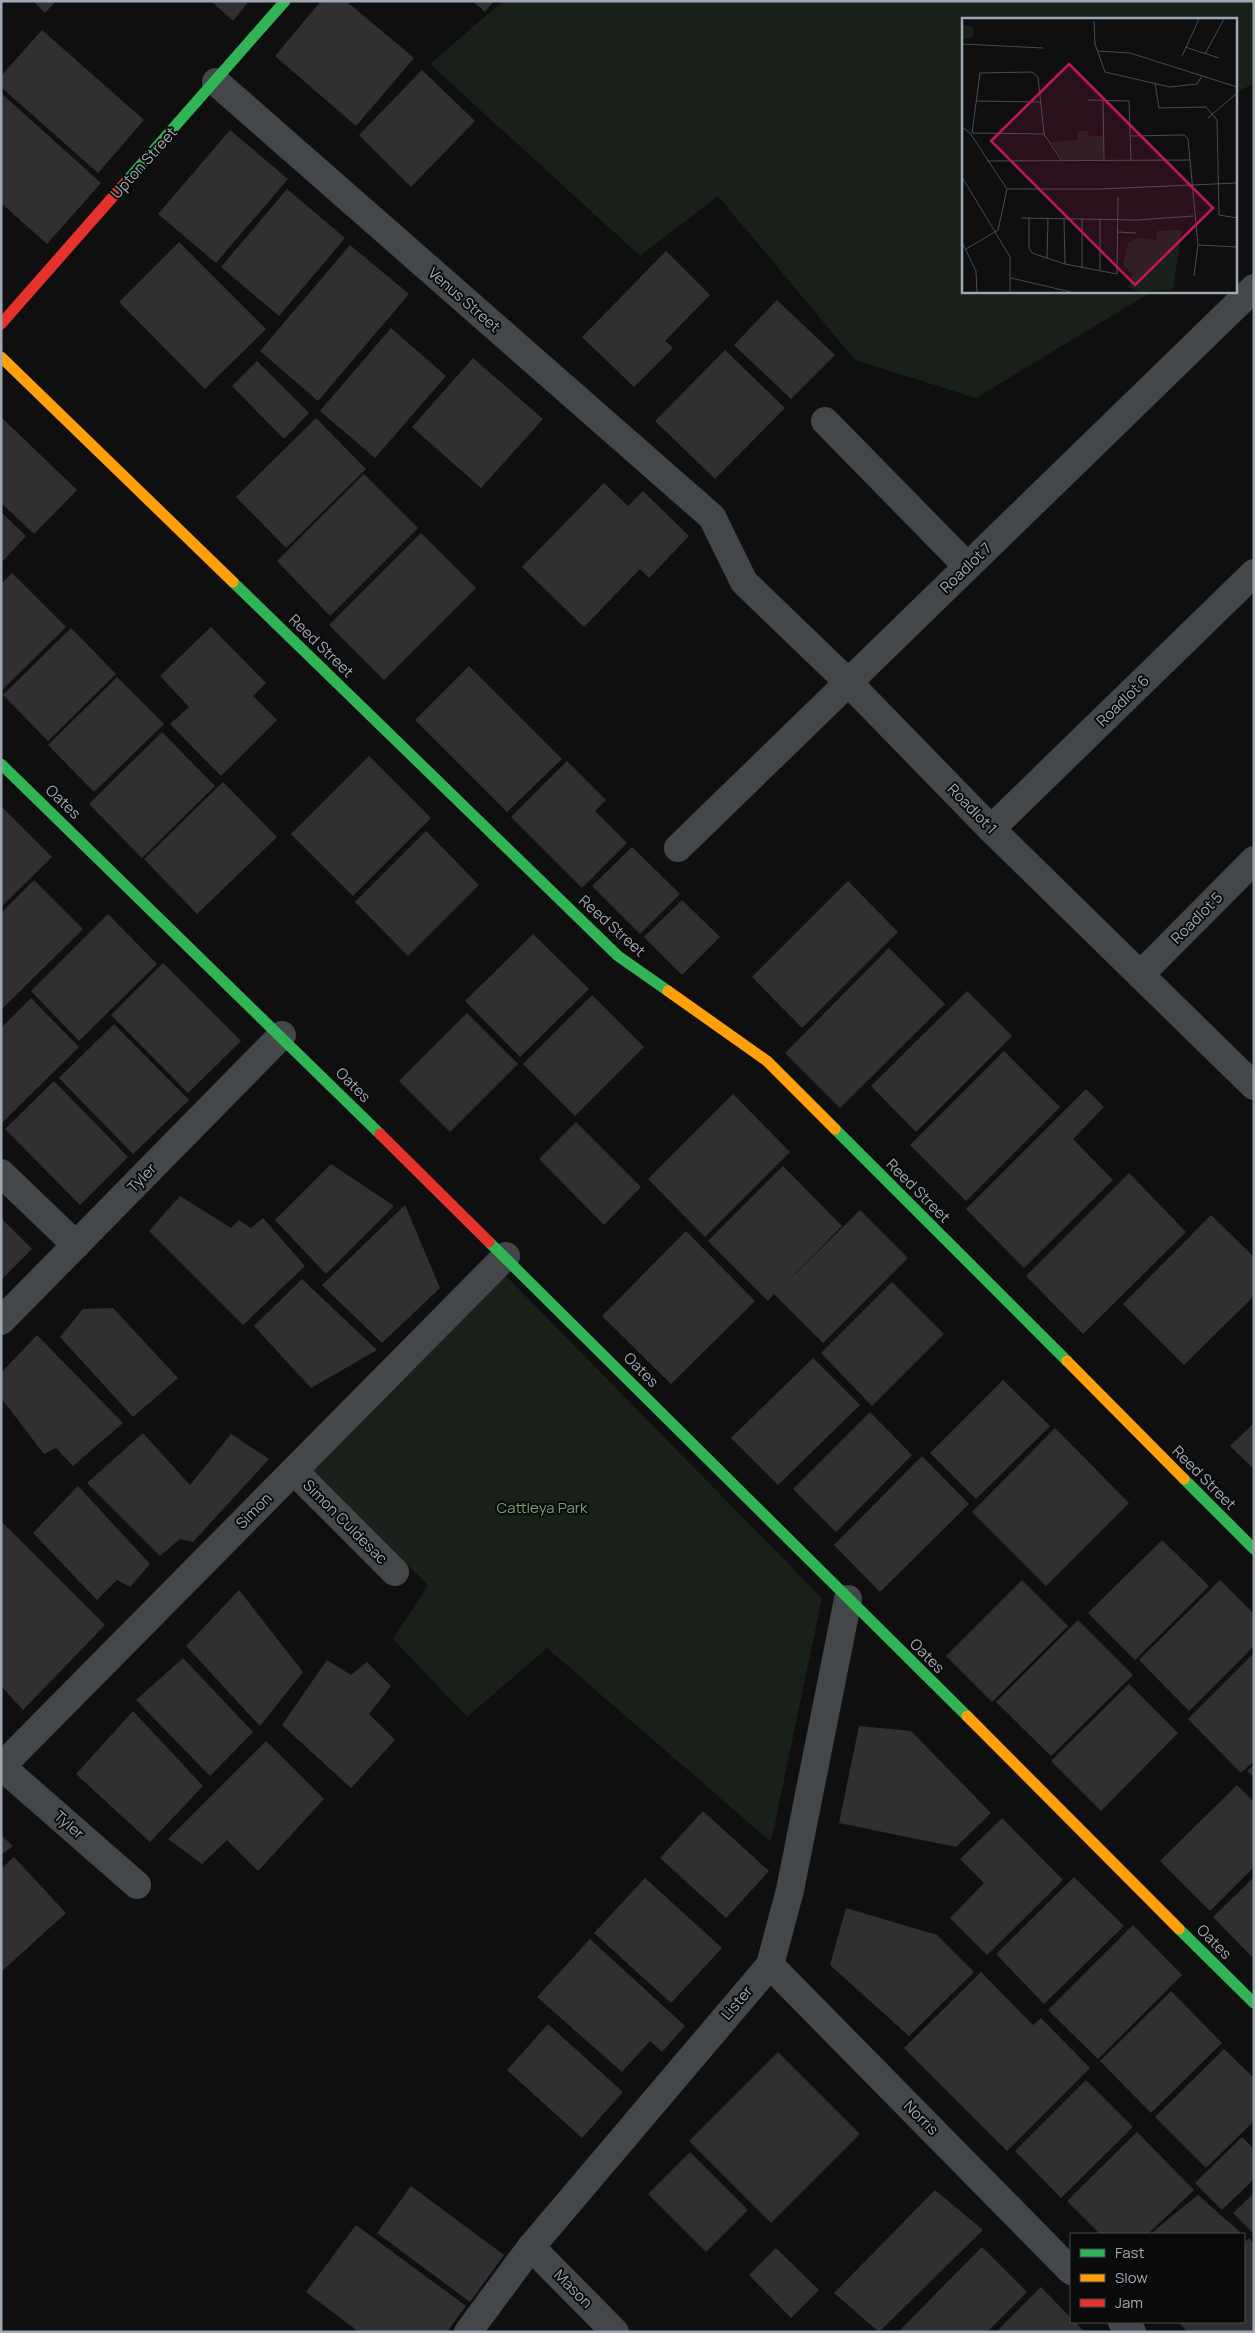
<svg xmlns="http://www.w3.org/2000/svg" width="1255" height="2333" font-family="Manrope,sans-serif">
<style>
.green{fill:#19201a}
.building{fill:#303032}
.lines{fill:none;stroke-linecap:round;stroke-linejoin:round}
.street{stroke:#444749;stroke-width:28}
.fast{stroke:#30b455;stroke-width:11}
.slow{stroke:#ff9f0a;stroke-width:11}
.jam{stroke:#e5322d;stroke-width:11}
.labels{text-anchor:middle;stroke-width:4;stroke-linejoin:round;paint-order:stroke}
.street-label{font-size:15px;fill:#9fa9b3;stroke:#0a0a0b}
.park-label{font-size:15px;fill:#7a9f74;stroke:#0a0a0b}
.inset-road{fill:none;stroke:#494d51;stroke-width:1}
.view{fill:#c2185b;fill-opacity:0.15;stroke:#c2185b;stroke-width:2.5}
.inset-edge{fill:none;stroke:#9fa9b3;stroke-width:2.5}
</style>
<rect width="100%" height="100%" fill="#0f0f10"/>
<!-- green -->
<g class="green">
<polygon points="503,1 1254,1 1254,83 1236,93 1236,19 964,19 964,291 1153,291 976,398 855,360 718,196 640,256 430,64"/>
<polygon points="504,1274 822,1598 771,1842 547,1648 467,1717 393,1639 428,1585 311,1469"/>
</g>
<!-- building -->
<g class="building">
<polygon points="33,1 56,1 45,13"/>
<polygon points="211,1 249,1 233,21"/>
<polygon points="321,1 346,1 414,58 356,126 275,56"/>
<polygon points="472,1 494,1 485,12"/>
<polygon points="42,30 144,120 98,173 1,87 1,76"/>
<polygon points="422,70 475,121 411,187 359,135"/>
<polygon points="1,93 101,183 47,244 1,203"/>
<polygon points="230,130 288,179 216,263 158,214"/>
<polygon points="287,189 345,238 279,316 221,267"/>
<polygon points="179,242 266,329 205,389 119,302"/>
<polygon points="350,245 409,294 318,401 260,351"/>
<polygon points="666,251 710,295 665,341 673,348 634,387 582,337"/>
<polygon points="777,300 835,355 791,399 734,345"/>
<polygon points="391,328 446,376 375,458 320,411"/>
<polygon points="725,350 785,408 715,479 655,421"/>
<polygon points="473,358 543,419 481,488 412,427"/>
<polygon points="257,361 309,413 284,439 232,386"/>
<polygon points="1,417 77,490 34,534 1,503"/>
<polygon points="316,418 366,469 286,548 236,497"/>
<polygon points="364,474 418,528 330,616 277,561"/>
<polygon points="604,483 628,506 643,491 689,536 649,578 640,569 584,627 522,567"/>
<polygon points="1,512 26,536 1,563"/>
<polygon points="421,533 476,588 384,680 329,625"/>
<polygon points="12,573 66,627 1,691 1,584"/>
<polygon points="211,627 266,683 253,696 277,720 221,776 170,724 189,707 160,676"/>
<polygon points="71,628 116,674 48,741 3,695"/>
<polygon points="469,666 562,759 507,812 415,720"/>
<polygon points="117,677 164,724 94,792 48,745"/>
<polygon points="162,732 215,786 142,858 89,804"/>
<polygon points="369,756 431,818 353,896 291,834"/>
<polygon points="567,761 606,800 595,811 627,843 582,888 511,817"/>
<polygon points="223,782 277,837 197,914 144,859"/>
<polygon points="2,807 52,857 1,907 1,808"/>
<polygon points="426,831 479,885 408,956 355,902"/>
<polygon points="632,847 680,894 640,934 592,886"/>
<polygon points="34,880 83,929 1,1010 1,913"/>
<polygon points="848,881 898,932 802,1028 752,977"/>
<polygon points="682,900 720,937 682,975 644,937"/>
<polygon points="108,914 157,964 79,1041 31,991"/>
<polygon points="533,934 589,989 520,1057 465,1001"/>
<polygon points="889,948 945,1004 840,1108 785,1053"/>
<polygon points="163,963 241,1041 188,1093 111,1015"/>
<polygon points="967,991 1012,1036 916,1132 871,1086"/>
<polygon points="592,995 644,1047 575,1116 523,1064"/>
<polygon points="31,998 79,1047 1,1124 1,1028"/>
<polygon points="467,1013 518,1064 450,1132 399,1081"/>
<polygon points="114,1024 189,1100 133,1154 59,1078"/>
<polygon points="1004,1051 1060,1107 966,1201 910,1145"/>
<polygon points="54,1081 128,1157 80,1205 5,1129"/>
<polygon points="1086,1089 1104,1107 1073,1139 1113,1180 1024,1268 966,1209"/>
<polygon points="733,1094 790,1152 705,1237 648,1179"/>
<polygon points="576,1122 641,1187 604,1225 539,1159"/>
<polygon points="331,1164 394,1206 326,1274 275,1220"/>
<polygon points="783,1166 842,1226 780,1289 860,1210 908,1258 823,1343 774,1294 768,1301 708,1241"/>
<polygon points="1129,1173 1186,1232 1083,1334 1026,1276"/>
<polygon points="180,1196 231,1228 239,1220 251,1228 263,1218 305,1266 243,1325 149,1231"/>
<polygon points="405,1205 440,1288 382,1343 322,1285"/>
<polygon points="1211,1215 1254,1257 1254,1296 1184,1365 1123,1304"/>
<polygon points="1,1218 32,1249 1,1280"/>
<polygon points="686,1231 755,1301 671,1384 602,1316"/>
<polygon points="302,1279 377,1350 311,1388 254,1326"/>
<polygon points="892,1282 944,1334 872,1406 821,1353"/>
<polygon points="113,1308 178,1378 133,1417 60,1337 83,1309"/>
<polygon points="37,1335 123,1423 73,1466 56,1448 44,1454 1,1398 1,1373"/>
<polygon points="813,1358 860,1405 778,1485 731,1438"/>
<polygon points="1003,1380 1050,1426 976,1499 930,1453"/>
<polygon points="870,1412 912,1455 836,1532 793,1489"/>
<polygon points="1254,1423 1254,1469 1230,1446"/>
<polygon points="1055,1428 1129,1503 1046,1586 972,1512"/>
<polygon points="143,1433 190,1485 231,1434 269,1459 193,1542 180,1539 160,1556 87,1483"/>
<polygon points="922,1456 969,1504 880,1592 834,1545"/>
<polygon points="78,1486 150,1564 130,1587 117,1580 97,1600 33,1533"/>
<polygon points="1,1521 105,1625 23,1710 1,1686"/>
<polygon points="1162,1540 1209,1586 1135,1660 1088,1613"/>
<polygon points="1022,1580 1068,1626 992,1702 946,1656"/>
<polygon points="1220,1580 1254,1614 1254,1646 1189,1711 1139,1660"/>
<polygon points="239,1590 303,1672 260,1726 186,1646"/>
<polygon points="1078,1620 1133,1675 1051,1756 996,1702"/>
<polygon points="1254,1653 1254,1761 1241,1773 1188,1719"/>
<polygon points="183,1658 253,1732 210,1776 136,1700"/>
<polygon points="327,1660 351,1675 367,1662 391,1686 369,1714 395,1740 351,1788 282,1725"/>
<polygon points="1129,1684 1178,1733 1101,1811 1051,1761"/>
<polygon points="133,1711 203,1786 150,1842 76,1774"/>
<polygon points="859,1726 911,1731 991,1813 956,1847 839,1823"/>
<polygon points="266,1741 324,1799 258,1871 227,1840 202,1864 168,1839"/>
<polygon points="1254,1765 1254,1777 1247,1771"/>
<polygon points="1237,1785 1254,1802 1254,1867 1210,1911 1160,1861"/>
<polygon points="703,1811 769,1871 726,1918 660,1858"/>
<polygon points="1002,1818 1063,1880 987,1955 950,1918 984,1883 960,1859"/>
<polygon points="1,1835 13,1846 1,1855"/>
<polygon points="14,1857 66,1913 1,1972 1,1869"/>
<polygon points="1074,1877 1124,1926 1044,2004 996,1954"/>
<polygon points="1254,1877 1254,1959 1213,1917"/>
<polygon points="645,1878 722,1948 671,2003 594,1933"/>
<polygon points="846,1908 937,1935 974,1972 909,2036 830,1965"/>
<polygon points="1133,1925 1182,1975 1098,2059 1048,2010"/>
<polygon points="590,1939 685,2026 662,2052 650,2041 622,2072 537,1997"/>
<polygon points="981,1972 1033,2025 1041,2018 1090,2068 1007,2151 904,2048"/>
<polygon points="1171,1991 1222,2043 1151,2113 1100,2061"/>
<polygon points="548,2024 623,2092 582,2138 507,2070"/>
<polygon points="1224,2049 1254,2078 1254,2121 1206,2168 1155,2117"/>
<polygon points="778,2052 860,2134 771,2223 689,2141"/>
<polygon points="1086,2080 1133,2127 1061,2198 1015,2151"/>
<polygon points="1137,2132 1194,2190 1148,2234 1100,2234 1067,2201"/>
<polygon points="1242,2137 1254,2149 1254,2179 1222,2210 1195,2183"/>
<polygon points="690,2152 748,2210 706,2252 648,2194"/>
<polygon points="411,2186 504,2255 470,2302 377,2233"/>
<polygon points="935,2190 983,2230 879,2332 834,2293"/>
<polygon points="1254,2193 1254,2234 1233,2213"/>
<polygon points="1198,2195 1240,2232 1238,2234 1150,2234"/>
<polygon points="356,2225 466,2306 447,2332 359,2332 306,2292"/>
<polygon points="1249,2238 1254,2244 1254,2332 1188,2332 1178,2322 1244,2322 1244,2243"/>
<polygon points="982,2247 1027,2292 987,2332 898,2332"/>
<polygon points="776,2248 819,2290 791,2318 749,2275"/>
<polygon points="1041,2287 1071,2318 1071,2322 1075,2322 1085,2332 996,2332"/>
</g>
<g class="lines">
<!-- street -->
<g class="street">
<polyline points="216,82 712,517 744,582 848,682 991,829 1254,1086"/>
<polyline points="825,421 967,566"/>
<polyline points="991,829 1254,573"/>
<polyline points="678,848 1254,288"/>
<polyline points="1140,975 1254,860"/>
<polyline points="1,1173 76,1245"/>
<polyline points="1,1321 282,1035"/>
<polyline points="294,1471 395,1572"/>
<polyline points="1,1766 137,1885"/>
<polyline points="2,1766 506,1256"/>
<polyline points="770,1965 1071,2271"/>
<polyline points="531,2247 615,2332"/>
<polyline points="1122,2322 1132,2332"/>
<polyline points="468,2332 531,2247 770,1965 790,1890 848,1599"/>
</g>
<!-- fast -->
<g class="fast">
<polyline points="125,183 285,1"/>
<polyline points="233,582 618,956 668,991"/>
<polyline points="1,764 380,1134"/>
<polyline points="835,1129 1067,1361"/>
<polyline points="489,1242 967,1716"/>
<polyline points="1184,1479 1254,1549"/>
<polyline points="1179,1929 1254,2003"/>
</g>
<!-- slow -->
<g class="slow">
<polyline points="1,357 233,582"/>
<polyline points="668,991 767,1061 835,1129"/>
<polyline points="1067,1361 1184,1479"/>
<polyline points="967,1716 1179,1929"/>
</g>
<!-- jam -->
<g class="jam">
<polyline points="1,324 125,183"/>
<polyline points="380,1134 489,1242"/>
</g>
</g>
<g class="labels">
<!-- street labels -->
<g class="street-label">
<text transform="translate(144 163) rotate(-48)" y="5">Upton Street</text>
<text transform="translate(464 300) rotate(41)" y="5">Venus Street</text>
<text transform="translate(966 568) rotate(-44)" y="5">Roadlot 7</text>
<text transform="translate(321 646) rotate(44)" y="5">Reed Street</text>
<text transform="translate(1123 701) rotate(-44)" y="5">Roadlot 6</text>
<text transform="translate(63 802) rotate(44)" y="5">Oates</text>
<text transform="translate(972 809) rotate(46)" y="5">Roadlot 1</text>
<text transform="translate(1197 918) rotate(-45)" y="5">Roadlot 5</text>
<text transform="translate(612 926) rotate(42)" y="5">Reed Street</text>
<text transform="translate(353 1085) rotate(45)" y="5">Oates</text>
<text transform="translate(142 1178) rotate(-46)" y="5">Tyler</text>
<text transform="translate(918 1191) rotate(45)" y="5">Reed Street</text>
<text transform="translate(641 1370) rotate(45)" y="5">Oates</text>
<text transform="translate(1204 1478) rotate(45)" y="5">Reed Street</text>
<text transform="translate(254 1511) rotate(-45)" y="5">Simon</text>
<text transform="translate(345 1522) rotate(45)" y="5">Simon Culdesac</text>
<text transform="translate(927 1656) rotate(45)" y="5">Oates</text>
<text transform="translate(69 1825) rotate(41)" y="5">Tyler</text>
<text transform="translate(1214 1942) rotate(45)" y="5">Oates</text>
<text transform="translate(737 2003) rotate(-50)" y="5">Lister</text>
<text transform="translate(921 2118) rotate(45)" y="5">Norris</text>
<text transform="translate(573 2289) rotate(45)" y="5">Mason</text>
</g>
<!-- park labels -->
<g class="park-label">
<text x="542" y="1513">Cattleya Park</text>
</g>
</g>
<!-- overview -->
<g transform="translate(962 18)">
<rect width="275" height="275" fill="#0f0f10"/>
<path d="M-2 14a7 7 0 1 1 14 0a7 7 0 1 1-14 0ZM116,113H125L127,118H141V142H101L89,124L115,122ZM220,212L211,271L179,274L166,269L170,256L161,247L166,225L176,220L194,222L195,213Z" fill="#19201a"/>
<path class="inset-road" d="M132,3L133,26L143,54L208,69L235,66L240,58M0,26L81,30M223,29L257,40M135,33L168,35L275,69M243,36L262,1M220,38L237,1M193,65L197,90L244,89L255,102L257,197L275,200M141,81L142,143M126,82L167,83L169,143M14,83L79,84M246,100L275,75M0,109L8,115L45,171M10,115L18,55L70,54L76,59L82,116L100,143M10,115L82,116M169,118L222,117L226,121L236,227L232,258M25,143L228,142M0,159L48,239V274M45,171H138L275,165M59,200L175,202L232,198M67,200V230L70,235L103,246L155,256L156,179M102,200L103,246M120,200V249M156,214L174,215M0,224L14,253L15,274M236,227L275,229M4,231L36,212L45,171M85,240L86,200M138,252V200M49,260L109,274"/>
<path class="view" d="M107,46L251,190L173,267L29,123Z"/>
<rect width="275" height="275" class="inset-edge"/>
</g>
<!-- border -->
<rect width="1255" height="2333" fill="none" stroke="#9fa9b3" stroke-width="5"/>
<!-- legend -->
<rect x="1070" y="2233" width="175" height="90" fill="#0a0a0b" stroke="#464a4e"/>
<rect x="1080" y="2249" width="25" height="8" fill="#30b455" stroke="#464a4e"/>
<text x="1115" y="2258" font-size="15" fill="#9fa9b3">Fast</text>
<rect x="1080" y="2274" width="25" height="8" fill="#ff9f0a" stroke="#464a4e"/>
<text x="1115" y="2283" font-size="15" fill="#9fa9b3">Slow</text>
<rect x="1080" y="2299" width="25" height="8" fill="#e5322d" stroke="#464a4e"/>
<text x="1115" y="2308" font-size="15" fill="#9fa9b3">Jam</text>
</svg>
